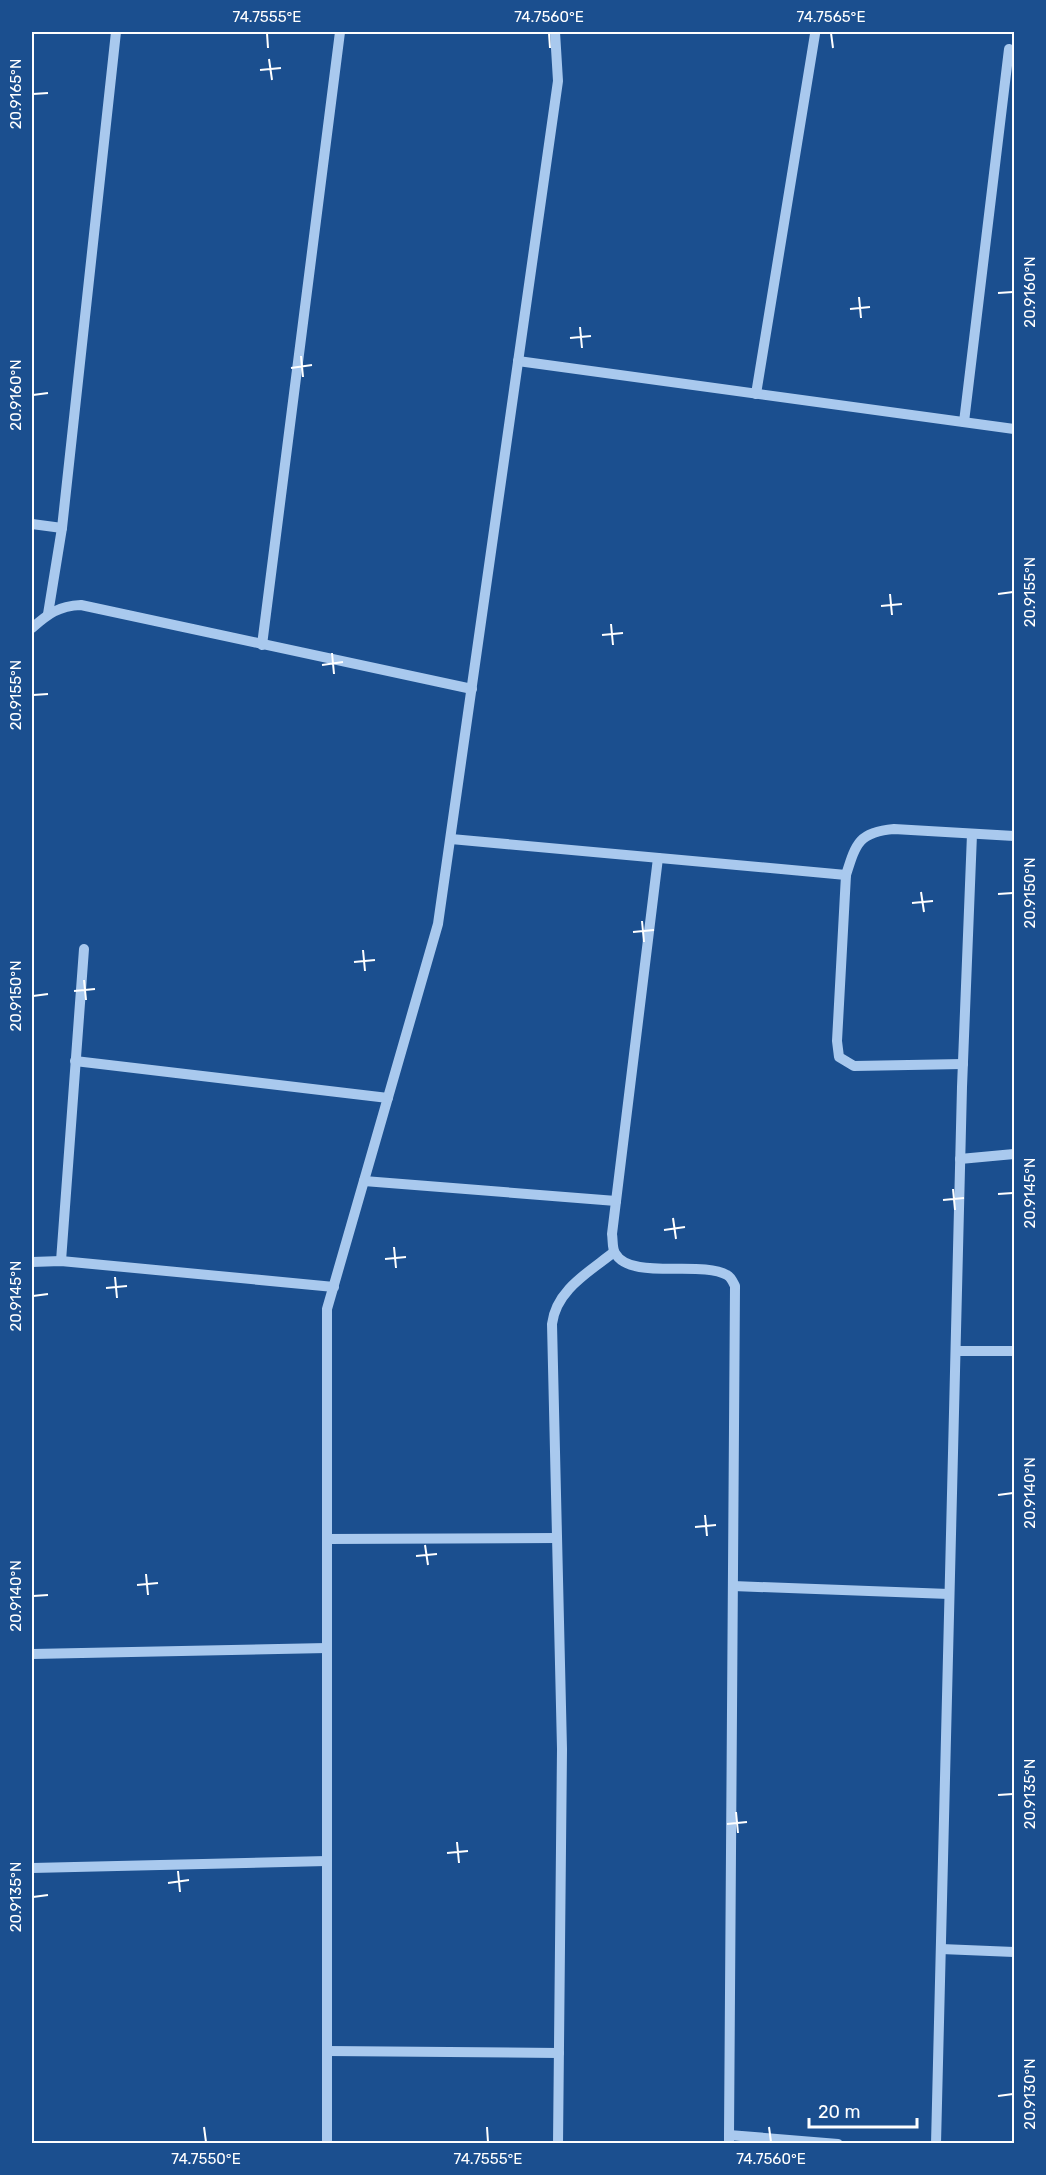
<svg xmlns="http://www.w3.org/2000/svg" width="1046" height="2175" font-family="Rubik,sans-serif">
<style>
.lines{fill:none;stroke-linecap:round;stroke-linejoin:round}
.minor{stroke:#a9c9ee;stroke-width:10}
.ticks{fill:none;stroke:#fff;stroke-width:2}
.neatline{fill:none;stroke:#fff;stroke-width:2}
.ticks-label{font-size:15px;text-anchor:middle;fill:#fff}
</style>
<rect width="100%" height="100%" fill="#1b4f8f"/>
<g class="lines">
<!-- minor -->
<g class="minor">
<polyline points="518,361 1014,429"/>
<polyline points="756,394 815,34"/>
<polyline points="964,422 1009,49"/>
<polyline points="32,524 62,528"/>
<polyline points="48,614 62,528 116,32"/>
<path d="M32,628C48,614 58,606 81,605L472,689"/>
<polyline points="262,645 340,32"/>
<polyline points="451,839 846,875"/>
<path d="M658,858L612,1234C613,1240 612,1248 615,1253C630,1281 701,1260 727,1275C731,1277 733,1282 735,1286L729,2135"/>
<polyline points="75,1061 388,1098"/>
<path d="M963,1064L854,1066L839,1057L837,1041L846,875C856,843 859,832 894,829L1014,836"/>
<polyline points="960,1159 1014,1154"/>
<polyline points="364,1181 616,1201"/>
<polyline points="61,1261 84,949"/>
<polyline points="32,1262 61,1261 334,1287"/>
<polyline points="956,1351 1014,1351"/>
<polyline points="327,1539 557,1538"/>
<polyline points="733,1586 949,1594"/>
<polyline points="32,1654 327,1648"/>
<polyline points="32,1868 327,1861"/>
<polyline points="941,1949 1014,1952"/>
<polyline points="327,2051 559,2053"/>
<polyline points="327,2144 327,1309 438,924 558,81 555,32"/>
<path d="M558,2144L562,1749L552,1324C556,1290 589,1272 614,1252"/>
<polyline points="729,2144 729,2135 838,2144"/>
<polyline points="936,2144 962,1087 972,834"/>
</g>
</g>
<!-- ticks -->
<path class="ticks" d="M267,33L268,48M549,33L550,48M831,33L833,48M269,59L272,80M260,70L281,68M33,94L48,93M998,293L1013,292M859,297L861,318M850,309L870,307M580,327L582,348M570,338L591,336M301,356L303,377M291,368L312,365M33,395L48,393M890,594L892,615M998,594L1013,592M881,606L902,604M611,624L613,645M602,635L623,633M332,653L334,674M322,665L343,662M33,695L48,694M921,892L924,912M998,894L1013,893M912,903L933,901M642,921L644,942M633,932L654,930M363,950L365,971M354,962L375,960M84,980L86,1000M74,991L95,989M33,996L48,994M953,1189L955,1210M998,1194L1013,1193M943,1200L964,1198M673,1218L676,1239M664,1230L685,1227M394,1247L396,1268M385,1259L406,1257M115,1277L117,1298M106,1288L127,1286M33,1296L48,1294M998,1495L1013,1493M705,1515L707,1536M695,1527L716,1525M425,1545L428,1565M416,1556L437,1554M146,1574L148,1595M137,1585L158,1583M33,1596L48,1595M998,1795L1013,1794M736,1812L738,1833M727,1824L747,1822M457,1842L459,1863M447,1853L468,1851M178,1871L180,1892M168,1883L189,1880M33,1897L48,1895M998,2096L1013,2094M204,2127L206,2142M487,2127L488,2142M769,2127L771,2142"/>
<!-- border -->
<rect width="1046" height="2175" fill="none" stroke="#1b4f8f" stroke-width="66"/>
<!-- scale -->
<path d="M809 2118v9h108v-9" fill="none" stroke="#ffffff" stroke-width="3"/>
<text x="818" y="2118" font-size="18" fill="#ffffff" stroke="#1b4f8f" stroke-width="4.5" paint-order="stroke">20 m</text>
<rect x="33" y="33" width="980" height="2109" class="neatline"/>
<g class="ticks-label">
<text x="267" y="22">74.7555°E</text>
<text x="549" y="22">74.7560°E</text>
<text x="831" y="22">74.7565°E</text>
<text transform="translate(16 94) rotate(-90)" y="5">20.9165°N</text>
<text transform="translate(1030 292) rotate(-90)" y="5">20.9160°N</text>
<text transform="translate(16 395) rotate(-90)" y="5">20.9160°N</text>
<text transform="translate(1030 592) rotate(-90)" y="5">20.9155°N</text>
<text transform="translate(16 695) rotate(-90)" y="5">20.9155°N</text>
<text transform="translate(1030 893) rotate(-90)" y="5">20.9150°N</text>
<text transform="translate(16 996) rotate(-90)" y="5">20.9150°N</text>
<text transform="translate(1030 1193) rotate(-90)" y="5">20.9145°N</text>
<text transform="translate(16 1296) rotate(-90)" y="5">20.9145°N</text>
<text transform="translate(1030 1493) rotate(-90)" y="5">20.9140°N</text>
<text transform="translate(16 1596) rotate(-90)" y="5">20.9140°N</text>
<text transform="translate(1030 1794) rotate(-90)" y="5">20.9135°N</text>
<text transform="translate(16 1897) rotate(-90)" y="5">20.9135°N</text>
<text transform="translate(1030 2094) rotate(-90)" y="5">20.9130°N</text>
<text x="206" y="2164">74.7550°E</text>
<text x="488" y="2164">74.7555°E</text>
<text x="771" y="2164">74.7560°E</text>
</g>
</svg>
